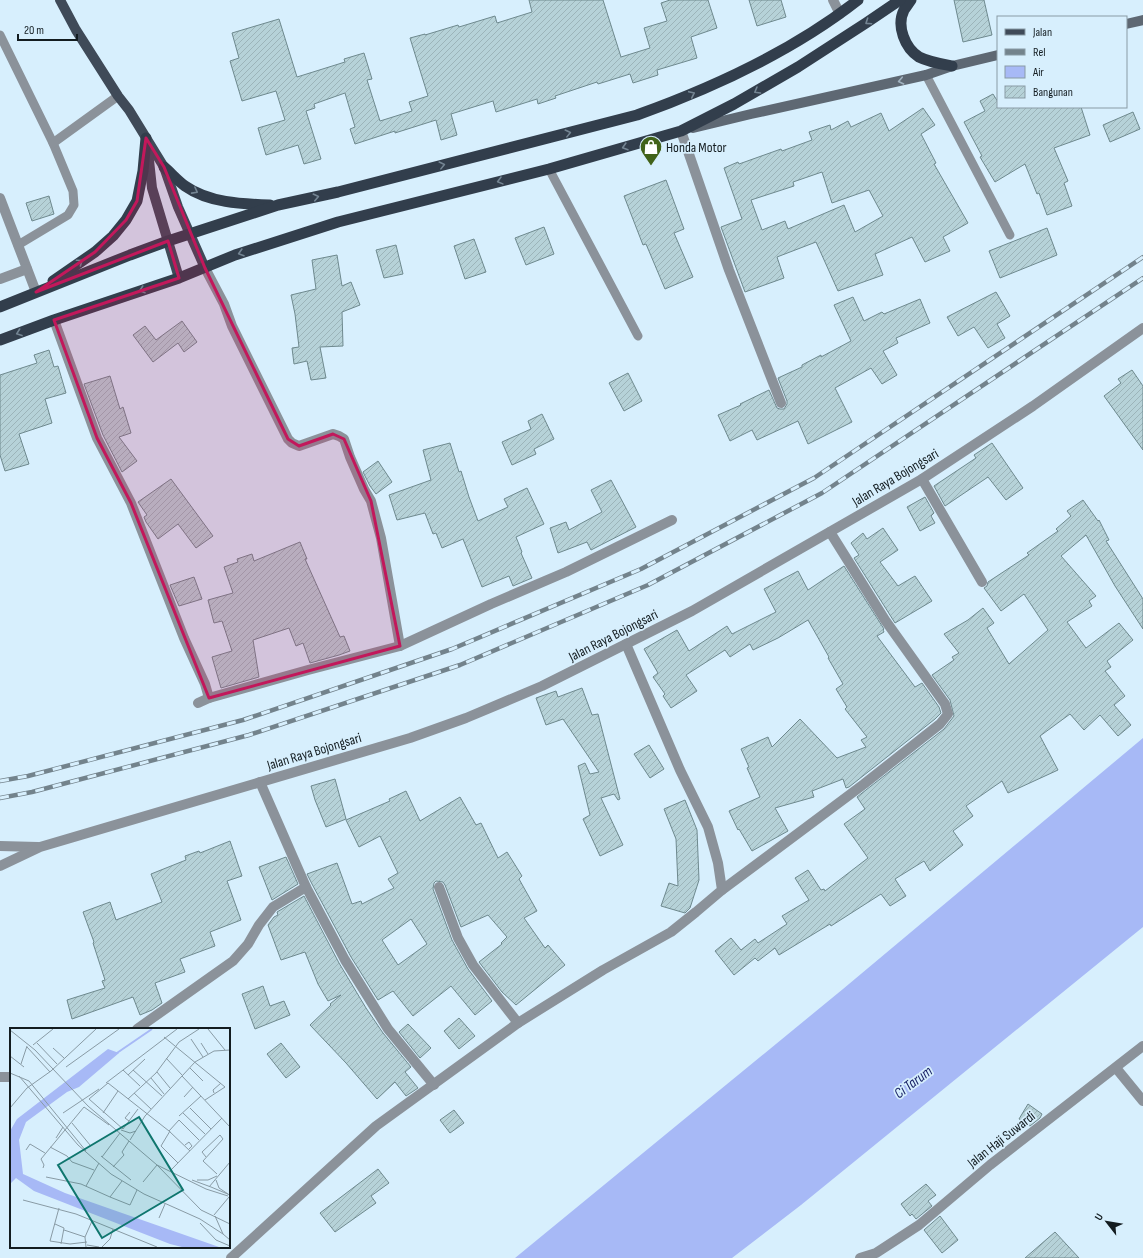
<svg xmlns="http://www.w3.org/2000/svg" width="1143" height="1258" font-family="'Sofia Sans Condensed',sans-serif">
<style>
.water{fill:#a7b9f6}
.building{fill:url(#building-hatch);stroke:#6e898e;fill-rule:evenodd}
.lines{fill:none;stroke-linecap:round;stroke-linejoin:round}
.service{stroke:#8b929a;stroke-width:9}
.minor{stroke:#8b929a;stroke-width:10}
.tertiary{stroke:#8b929a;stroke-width:10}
.secondary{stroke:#5e6873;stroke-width:10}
.primary{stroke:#3f4a58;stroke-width:10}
.trunk{stroke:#323e4c;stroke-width:11}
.rail-casing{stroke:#73838c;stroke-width:4.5}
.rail{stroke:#d7effd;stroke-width:3;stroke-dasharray:9;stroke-linecap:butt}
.oneway{stroke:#748593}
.oneway2{stroke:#a1b2bf}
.marked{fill:#c2185b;fill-opacity:0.2;stroke:#c2185b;stroke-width:3;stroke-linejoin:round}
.labels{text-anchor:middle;stroke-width:3.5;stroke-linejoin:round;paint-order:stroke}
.poi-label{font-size:14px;fill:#131c20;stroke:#d7effd;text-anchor:start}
.street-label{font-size:14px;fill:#131c20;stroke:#d7effd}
.water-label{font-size:15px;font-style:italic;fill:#1a2367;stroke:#d7effd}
.inset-river{fill:none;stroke:#a7b9f6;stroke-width:2}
.inset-road{fill:none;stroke:#899ba5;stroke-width:1}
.view{fill:#0f766e;fill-opacity:0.15;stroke:#0f766e;stroke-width:2}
.inset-edge{fill:none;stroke:#131c20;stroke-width:2}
</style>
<defs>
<pattern id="building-hatch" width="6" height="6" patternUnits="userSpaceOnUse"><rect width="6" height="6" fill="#b6d2d8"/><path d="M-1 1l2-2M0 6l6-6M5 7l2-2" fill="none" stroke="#9cb4b9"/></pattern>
</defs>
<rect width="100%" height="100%" fill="#d7effd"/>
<!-- water -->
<polygon class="water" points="1143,738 1143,927 801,1205 732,1258 515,1258 843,989"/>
<!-- building -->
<g class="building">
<polygon points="529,0 603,0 621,57 650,48 644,28 667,21 661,3 670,0 708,0 717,28 691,37 697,58 657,70 658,75 633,83 630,74 598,84 597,82 555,96 556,98 538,104 537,99 496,112 493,101 451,114 457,135 441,140 436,120 395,133 395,131 355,144 350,129 355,127 345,93 314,104 315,108 306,111 321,159 304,164 298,145 266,155 258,128 285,120 276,91 242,101 230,61 239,58 232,33 279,19 297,77 345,62 344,59 364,53 372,79 367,80 380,121 412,111 409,102 428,96 410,38 425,34 425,35 458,25 459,27 495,16 497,23 532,12"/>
<polygon points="749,0 781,0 786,17 757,26"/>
<polygon points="954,0 984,0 992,35 963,42"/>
<polygon points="993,94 998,102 998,107 1081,107 1090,135 1054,148 1068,181 1064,183 1072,206 1047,215 1039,193 1037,194 1025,164 995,182 980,157 982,156 964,122 985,111 980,101"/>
<path d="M923,108L935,125L921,134L936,163L934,164L968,223L943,237L950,251L925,262L912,237L875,254L883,275L838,291L816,242L777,257L784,278L745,292L721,227L742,219L724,168L738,162L739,164L781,149L782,151L812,140L809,132L830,125L831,130L848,121L851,127L881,113L889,131ZM822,172L832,203L869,190L883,216L855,232L844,205L788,229L785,221L762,230L751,200L794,186L793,182Z"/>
<polygon points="1133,112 1140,129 1110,142 1103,125"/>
<polygon points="666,180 684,229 674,233 693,277 665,289 646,244 643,245 624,196"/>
<polygon points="49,196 54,214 32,221 26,203"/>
<polygon points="544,227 554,254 526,265 515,238"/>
<polygon points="1047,228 1057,255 1000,278 989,251"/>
<polygon points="474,239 486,272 465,279 454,246"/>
<polygon points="396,245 403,274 384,278 376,250"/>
<polygon points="337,255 342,286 351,282 360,305 342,312 343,346 320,347 326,378 311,380 307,361 294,364 292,348 299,347 295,314 291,295 316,289 312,260"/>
<polygon points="996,292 1010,316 997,324 1005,338 988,348 974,327 958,336 947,317"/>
<polygon points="853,297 864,321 882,312 884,314 920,299 930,323 896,338 898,343 883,351 897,375 882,384 871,368 835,388 852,422 808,444 798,421 757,440 752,430 730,441 718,415 741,405 740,404 769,390 777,408 780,409 784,409 787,404 787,401 778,378 802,367 802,365 821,355 821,357 851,341 834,305"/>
<polygon points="182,321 197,342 184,352 178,343 153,362 133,335 145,326 156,340"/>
<polygon points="49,350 54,367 58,366 66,393 45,399 52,423 19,434 29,464 5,471 0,455 0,375 37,363 34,355"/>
<polygon points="1132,370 1143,386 1143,450 1104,396 1121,383 1118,379"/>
<polygon points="628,373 642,401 624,411 609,383"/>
<polygon points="110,376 120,409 123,407 131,433 119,437 137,461 122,472 103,435 84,384"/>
<polygon points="542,414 554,439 534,449 536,454 512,465 502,442 531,429 528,421"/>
<polygon points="450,443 459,472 461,471 469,497 478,521 508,507 504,499 527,488 544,524 516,537 522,552 521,553 532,578 513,586 509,576 482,587 463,539 442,548 436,533 433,534 425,513 397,520 389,495 431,480 423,450"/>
<polygon points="992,443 1023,488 1006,500 988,477 945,506 934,486 976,458 974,455"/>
<polygon points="378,461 392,482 376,494 370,486 363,472"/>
<polygon points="171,479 213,536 196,548 178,524 158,539 146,522 144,517 147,515 138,502"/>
<polygon points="611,480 636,527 591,550 587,542 558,553 550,528 566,522 569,530 602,512 591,490"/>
<polygon points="925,497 934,513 931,516 935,523 920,531 907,507"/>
<polygon points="1083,500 1098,521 1099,520 1109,540 1106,541 1143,599 1143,629 1115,586 1086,535 1061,556 1096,596 1089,601 1092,606 1067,622 1086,648 1119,623 1133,640 1107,661 1111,667 1105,671 1125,696 1114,705 1131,725 1118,736 1100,715 1084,730 1070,714 1040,736 1058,770 1008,793 1002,781 966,806 973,816 953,831 963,845 930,871 924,861 895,879 906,896 890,906 881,894 831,926 830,924 779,955 775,948 758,961 755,958 734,975 715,951 731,938 741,950 755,939 758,943 787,924 782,916 809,900 795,878 808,870 821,890 824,889 825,891 868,858 844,824 865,809 857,797 944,729 954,716 950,700 932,675 954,660 952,657 959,653 944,634 968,620 983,608 994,623 987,628 1009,664 1048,630 1024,594 1001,611 984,588 987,586 988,582 1029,555 1027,553 1058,531 1056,529 1071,516 1067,511"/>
<polygon points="883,528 898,550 880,562 898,586 915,576 932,601 895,623 854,558 859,555 851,543 863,533 867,539"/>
<polygon points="300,542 307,559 305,559 340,637 344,636 350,651 339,655 310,663 303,643 296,646 289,628 253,640 259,677 221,688 212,657 232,651 222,621 214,623 208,600 233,593 224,567 238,562 237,559 252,554 254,561"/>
<polygon points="844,566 884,629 883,630 884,632 877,636 915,687 922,683 939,707 941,713 935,719 849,787 846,788 843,779 812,791 814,797 775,808 788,831 752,851 739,829 738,830 729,811 760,797 747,768 749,767 741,749 768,737 772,747 800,719 837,758 866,747 861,740 867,737 845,709 847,707 836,689 843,684 828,658 829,657 808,620 778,638 753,650 750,644 730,657 725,650 686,675 697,691 671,708 663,696 665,694 653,677 658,673 644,649 677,630 689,651 727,626 732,634 776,612 764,589 798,571 808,590"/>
<polygon points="194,577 202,599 179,606 170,585"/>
<polygon points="582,688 592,715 598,714 620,799 618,800 614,794 601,798 623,845 600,856 583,819 590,815 578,766 585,763 590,774 599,772 563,719 546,725 536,698 556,691 558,697"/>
<polygon points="649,745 664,769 650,778 634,754"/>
<polygon points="335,779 346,819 326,827 315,800 311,786"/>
<path d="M406,791L420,821L460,797L476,825L481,823L498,858L507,852L522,876L519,879L537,911L524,918L545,948L548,945L565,965L516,1005L502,992L479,962L502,944L501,943L507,937L488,915L461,927L445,885L443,882L436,881L434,883L433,889L452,940L468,969L492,1001L475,1015L451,986L413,1016L393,991L378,1000L351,957L312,884L307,874L337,863L352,904L361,901L362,904L394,888L388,879L398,873L380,836L359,847L346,820L390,801L389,799ZM411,919L427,944L398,965L382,940Z"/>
<polygon points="685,800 697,830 699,880 690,908 685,913 661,906 669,883 678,886 676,839 664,809"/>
<polygon points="230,841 242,876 227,881 241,920 210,932 215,946 180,959 185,972 155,983 162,1003 152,1010 140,1015 133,997 72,1019 67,1000 105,988 102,981 105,980 93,943 94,942 83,912 110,902 116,920 162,902 151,874 186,860 185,856 199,851 200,853"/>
<polygon points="286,857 298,884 272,900 259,867"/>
<polygon points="304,896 339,963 366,1008 383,1033 411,1067 405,1072 418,1088 406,1096 395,1082 377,1099 346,1063 310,1025 331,1005 330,1004 341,995 328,1001 318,984 305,952 281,960 268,925 274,917 278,915 277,912"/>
<polygon points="263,986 270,1006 284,1001 290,1015 255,1029 242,994"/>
<polygon points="459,1018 475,1036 459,1049 444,1031"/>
<polygon points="408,1024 431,1048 420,1058 399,1032"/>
<polygon points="281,1043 300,1067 286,1078 267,1054"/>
<polygon points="1028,1104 1042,1114 1040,1118 1030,1126 1019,1119"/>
<polygon points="454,1110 464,1123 450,1133 440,1120"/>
<polygon points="378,1169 389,1183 371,1196 376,1203 335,1232 320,1213"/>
<polygon points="926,1184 936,1195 928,1201 932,1206 916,1219 912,1214 910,1216 901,1204"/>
<polygon points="940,1216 958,1240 942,1253 924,1230"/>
<polygon points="1055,1232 1079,1258 1025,1258"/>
</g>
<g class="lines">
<!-- service -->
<g class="service">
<polyline points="0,35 53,143 73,191 74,205 68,215 18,245"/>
<polyline points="926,75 1010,235"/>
<polyline points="53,143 118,96"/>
<polyline points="549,169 638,336"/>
</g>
<!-- minor -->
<g class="minor">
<polyline points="833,0 840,14"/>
<polyline points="681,131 729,270 781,403"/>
<polyline points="0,198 36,292"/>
<polyline points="205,268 224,304 232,326 288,439 292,443 299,446 333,434 339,436 344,439 350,457 364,489 371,501 381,538 400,646"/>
<polyline points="0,279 27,269"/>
<polyline points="54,320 97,438 131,503 184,638 205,684 209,698"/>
<polyline points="922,479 982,582"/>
<polyline points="198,703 209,698 308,670 400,646 491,604 566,572 672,520"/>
<polyline points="260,782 306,887 345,960 388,1029 434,1085"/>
<polyline points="439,887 458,938 473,965 518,1023"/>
<polyline points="722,890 864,784 940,724 948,714 945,704 885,620 830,532"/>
<polyline points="137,1029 233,961 248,944 259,925 273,907 306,887"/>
<polyline points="1116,1068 1143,1101"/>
<polyline points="0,1077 11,1077"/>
<polyline points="231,1258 376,1126 518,1023 603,970 671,932 696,912 722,890 718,863 708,827 680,770 626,644"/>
<polyline points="860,1258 876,1253 919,1225 990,1165 1143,1046"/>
</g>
<!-- tertiary -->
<g class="tertiary">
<polyline points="0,846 38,847"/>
<polyline points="0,866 40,847 410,738 466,718 542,686 692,611 922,479 1033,406 1143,328"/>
</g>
<!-- secondary -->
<g class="secondary">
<polyline points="1126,24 1143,20"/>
<polyline points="693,128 751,114 926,75 952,66 998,55"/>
</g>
<!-- primary -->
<g class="primary">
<polyline points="60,0 76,30 118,96 129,110 164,167 178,207 205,268"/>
<polyline points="148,151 152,188 179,278"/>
</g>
<!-- trunk -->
<g class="trunk">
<path d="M911,0C909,3 906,7 904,10C896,26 905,48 919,57C929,62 941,64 952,66"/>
<path d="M164,167C171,173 178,181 185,186C209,203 242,204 270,205"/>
<polyline points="53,281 95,252 113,236 126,220 137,201 143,171 146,138"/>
<path d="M0,307L130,255L168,241L278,205L338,192L637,115C715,87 793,51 858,0"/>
<polyline points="0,340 54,320 179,278 235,255 338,222 549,169 681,131 734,104 798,67 866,23 900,0"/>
</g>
<!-- rail casing -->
<g class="rail-casing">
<g id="rail">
<polyline points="0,781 28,776 243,720 452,649 641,569 814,478 1143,257"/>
<polyline points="0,798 32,792 249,735 460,665 648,585 822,493 1143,278"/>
</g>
</g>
<!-- rail -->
<use href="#rail" class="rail"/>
</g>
<!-- one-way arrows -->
<defs><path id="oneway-chevron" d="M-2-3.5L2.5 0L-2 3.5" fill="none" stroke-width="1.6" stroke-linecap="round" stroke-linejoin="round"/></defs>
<g class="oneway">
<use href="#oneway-chevron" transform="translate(868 22) rotate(146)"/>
<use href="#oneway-chevron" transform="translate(757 91) rotate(150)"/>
<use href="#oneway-chevron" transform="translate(692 94) rotate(-25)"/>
<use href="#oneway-chevron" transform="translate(568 133) rotate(-14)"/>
<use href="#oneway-chevron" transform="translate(625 147) rotate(163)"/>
<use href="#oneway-chevron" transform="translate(442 165) rotate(-14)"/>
<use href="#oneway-chevron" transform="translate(500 181) rotate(165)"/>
<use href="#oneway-chevron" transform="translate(195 191) rotate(28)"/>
<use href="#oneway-chevron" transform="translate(316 197) rotate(-13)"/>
<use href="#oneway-chevron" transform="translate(241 253) rotate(163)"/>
<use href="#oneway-chevron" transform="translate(80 262) rotate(-35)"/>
<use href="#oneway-chevron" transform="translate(142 290) rotate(161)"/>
<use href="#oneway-chevron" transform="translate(19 333) rotate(160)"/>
</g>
<use class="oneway2" href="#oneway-chevron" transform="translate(901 81) rotate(168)"/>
<!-- marked area -->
<path class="marked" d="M146,138L164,167L205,268L288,439L299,446L333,434L344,439L371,501L400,646L209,698L131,503L97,438L54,320L179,278L168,241L36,292L95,252L126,220L137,201Z"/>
<!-- icons -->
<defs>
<g id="shop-pin" transform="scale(1.15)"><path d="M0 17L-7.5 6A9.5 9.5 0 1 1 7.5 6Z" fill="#416219" stroke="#d7effd"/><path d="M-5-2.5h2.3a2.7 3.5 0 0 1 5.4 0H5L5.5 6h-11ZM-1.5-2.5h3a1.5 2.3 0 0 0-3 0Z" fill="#fff"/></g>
</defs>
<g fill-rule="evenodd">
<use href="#shop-pin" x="651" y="147"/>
</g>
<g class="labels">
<!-- poi labels -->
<g class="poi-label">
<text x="666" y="152">Honda Motor</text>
</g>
<!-- street labels -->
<g class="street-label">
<text transform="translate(895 477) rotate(-31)" y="5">Jalan Raya Bojongsari</text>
<text transform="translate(613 635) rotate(-27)" y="5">Jalan Raya Bojongsari</text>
<text transform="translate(314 751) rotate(-17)" y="5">Jalan Raya Bojongsari</text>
<text transform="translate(1001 1139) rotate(-38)" y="5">Jalan Haji Suwardi</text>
</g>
<!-- water labels -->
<g class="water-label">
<text transform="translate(913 1082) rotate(-37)" y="5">Ci Tarum</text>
</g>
</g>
<!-- overview -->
<g transform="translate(10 1028)">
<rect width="220" height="220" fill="#d7effd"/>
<path d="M98,21L109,25L69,59L57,64L16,94L9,112L13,146L55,165L209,219H172L160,216L24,163L6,150L0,156V103L7,91Z" fill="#a7b9f6"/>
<path class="inset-river" d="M104,27L142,1"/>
<path class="inset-road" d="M198,1L215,22M0,2L25,22L78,78L147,137L196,161L218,168M154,9L215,59L195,72M181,11L193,29M27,15L47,36M191,15L198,26M23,17L43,1M17,19L40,44M43,20L54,30M0,28L14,39M156,30L172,47M11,36L17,18M56,39L109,1M180,40L193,53M113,42L130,58M123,42L152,68M147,44L160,60M0,45L19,53L76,123M118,47L135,31M9,48L68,117L101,146L134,166L190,191L213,206M172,48L220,99M141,50L154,66M96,55L167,1M124,65L141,81M204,65L203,62L211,55M174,69L183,59M118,71L146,45L169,14L189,1M0,80L17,60L41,43L86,1M180,80L201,101M53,85L89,61M93,85L108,63M173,85L195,106M169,88L191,68M119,93L115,90L120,84M62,95L80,117M113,101L79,71L98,55L159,103L180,123M113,101L128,81M111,102L120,105L126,103M159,103L169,92L189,112M160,103L151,118L168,135M46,110L53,99M120,112L135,88L185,34L204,23L220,22M175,117L179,114L182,118L179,121M40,119L57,128L62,134L84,142M16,122L20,116L35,125M91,128L121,152M92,129L110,105M196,129L192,124L210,107L213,111L193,133L207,146M147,137L191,182L220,196M103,139L114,127L112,124L119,113M33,140L34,137L31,131L74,79L99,97M160,143L212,90M36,149L71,156L100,169L112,153M182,152L201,159M187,152H198L207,148M206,152L209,160L218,166M133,154L147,137M76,158L89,135M199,159L220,134M201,159L220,167M100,169L120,177L127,162M13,172L66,186L147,219M49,180L40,213L60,216L77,214M204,187L219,169M205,188L213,206L220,212M149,190L155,176M190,195L206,212L220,218M45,196L54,200L51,216M54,202L75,209M77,217L89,219M76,219L75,209L82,193M92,219L100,211L103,201"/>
<path class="view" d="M129,89L173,162L92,210L48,137Z"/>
<rect width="220" height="220" class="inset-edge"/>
</g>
<!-- legend -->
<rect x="997" y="16" width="130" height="92" fill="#d7effd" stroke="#899ba5"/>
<rect x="1005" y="29" width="20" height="6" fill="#3f4a58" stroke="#899ba5"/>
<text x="1033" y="36" font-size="12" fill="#131c20">Jalan</text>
<rect x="1005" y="49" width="20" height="6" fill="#73838c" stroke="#899ba5"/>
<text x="1033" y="56" font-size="12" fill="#131c20">Rel</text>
<rect x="1005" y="66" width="20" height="12" fill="#a7b9f6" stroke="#899ba5"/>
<text x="1033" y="76" font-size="12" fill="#131c20">Air</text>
<rect x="1005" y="86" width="20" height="12" fill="url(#building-hatch)" stroke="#899ba5"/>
<text x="1033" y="96" font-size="12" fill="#131c20">Bangunan</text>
<!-- north arrow -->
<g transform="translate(1107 1222) rotate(301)" stroke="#d7effd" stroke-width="3" paint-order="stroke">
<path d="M0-3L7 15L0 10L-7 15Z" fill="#131c20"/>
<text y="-6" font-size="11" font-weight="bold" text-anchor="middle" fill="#131c20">U</text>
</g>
<!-- scale -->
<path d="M18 34v6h59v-6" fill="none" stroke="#131c20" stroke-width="2"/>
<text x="24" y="34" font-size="12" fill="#131c20" stroke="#d7effd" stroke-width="3" paint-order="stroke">20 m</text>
</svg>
